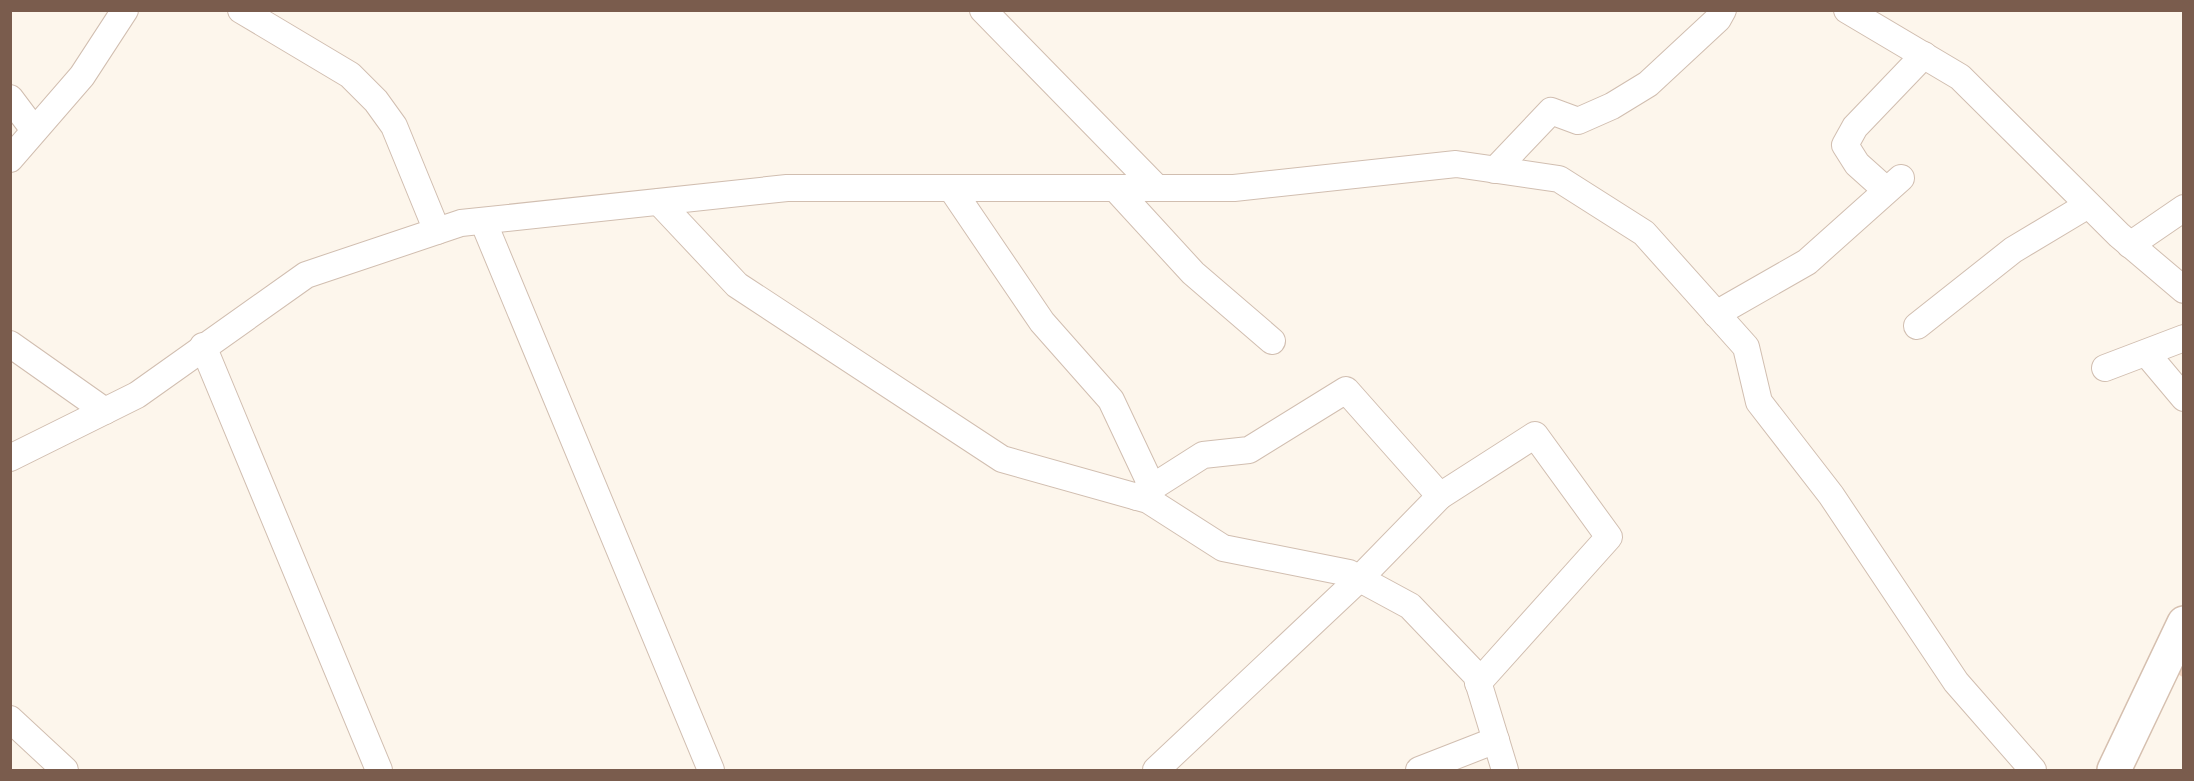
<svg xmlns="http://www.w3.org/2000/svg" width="2194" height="781" font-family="'Titillium Web',sans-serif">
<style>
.building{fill:#f3d5c3}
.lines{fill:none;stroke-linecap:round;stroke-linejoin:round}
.street-casing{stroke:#d1beb0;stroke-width:28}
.secondary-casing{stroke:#d6c0b0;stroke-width:36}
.street{stroke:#fff;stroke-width:26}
.secondary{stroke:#fff;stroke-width:33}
</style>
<rect width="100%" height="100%" fill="#fdf6ec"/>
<!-- building -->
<polygon class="building" points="2184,654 2184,678 2173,671"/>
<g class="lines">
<!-- street casing -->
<g class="street-casing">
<g id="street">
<polyline points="241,10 350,75 376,101 394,126 437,231"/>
<polyline points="983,10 1157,188"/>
<polyline points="1847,10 1960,77 2119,235 2184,290"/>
<polyline points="10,98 34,130"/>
<polyline points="10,159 82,76 125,10"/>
<polyline points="1495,170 1551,111 1578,121 1612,106 1648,84 1718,19 1723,10"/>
<polyline points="951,188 1042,322 1111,400 1152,487"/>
<polyline points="1115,188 1193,273 1272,341"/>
<polyline points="1886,190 1857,164 1845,145 1855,127 1924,55"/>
<polyline points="659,202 737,285 1002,459 1148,500 1223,548 1349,573 1410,606 1476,675 1505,770"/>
<polyline points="483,221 711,770"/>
<polyline points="2130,245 2184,208"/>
<polyline points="1716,314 1807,262 1901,178"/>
<polyline points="1917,326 2013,250 2088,205"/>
<polyline points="10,344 105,411"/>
<polyline points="203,346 379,770"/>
<polyline points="2147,354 2184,398"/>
<polyline points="2105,368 2184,338"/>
<polyline points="10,458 137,395 306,275 461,223 787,188 1234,188 1456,164 1559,179 1644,233 1746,347 1759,402 1831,495 1956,682 2033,770"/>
<polyline points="1440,496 1535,435 1609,537 1478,683"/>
<polyline points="1137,497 1203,455 1249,450 1346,390 1440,496 1359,579 1156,770"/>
<polyline points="10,719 65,770"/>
<polyline points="1419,770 1496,740"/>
</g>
</g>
<!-- secondary casing -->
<g class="secondary-casing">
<polyline id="secondary" points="2114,770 2184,623"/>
</g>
<!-- street -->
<use href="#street" class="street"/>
<!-- secondary -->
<use href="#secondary" class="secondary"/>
</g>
<!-- border -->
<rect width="2194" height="781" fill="none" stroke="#7a5c4d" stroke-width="24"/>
</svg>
